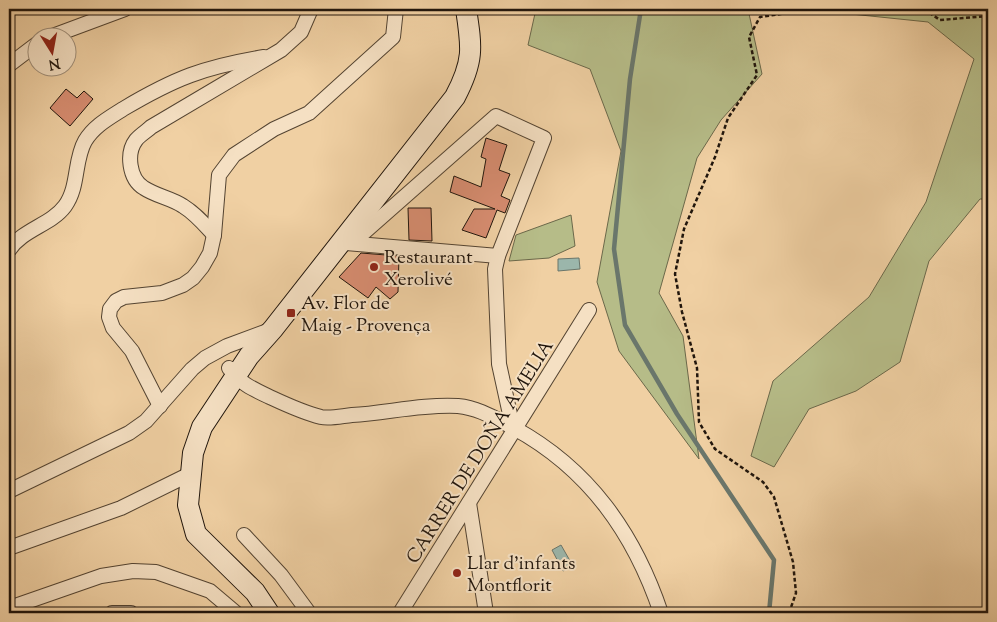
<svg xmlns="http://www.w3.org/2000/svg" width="997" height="622" font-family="'Sorts Mill Goudy',serif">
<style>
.green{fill:#b6bc88;stroke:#6b684a}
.water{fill:#9bb6ab;stroke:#6a766b}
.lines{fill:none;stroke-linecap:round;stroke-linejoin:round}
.stream{stroke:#6a766b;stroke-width:4.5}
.building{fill:#d88d71;stroke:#20150c}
.street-casing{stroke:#544432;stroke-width:16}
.secondary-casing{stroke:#20150c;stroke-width:22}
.path{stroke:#20150c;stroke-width:2.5;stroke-dasharray:4 2.5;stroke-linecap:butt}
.street{stroke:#f5e0c3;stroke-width:14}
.secondary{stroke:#f5e0c3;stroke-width:20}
.poi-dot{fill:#8f2418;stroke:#f5e0c3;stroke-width:2}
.labels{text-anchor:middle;stroke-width:4;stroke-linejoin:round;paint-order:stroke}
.poi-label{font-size:19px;fill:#20150c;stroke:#f5e0c3;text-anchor:start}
.street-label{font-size:19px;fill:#20150c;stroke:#f5e0c3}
</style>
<rect width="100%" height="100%" fill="#f0d0a3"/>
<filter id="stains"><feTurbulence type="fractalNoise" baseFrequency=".004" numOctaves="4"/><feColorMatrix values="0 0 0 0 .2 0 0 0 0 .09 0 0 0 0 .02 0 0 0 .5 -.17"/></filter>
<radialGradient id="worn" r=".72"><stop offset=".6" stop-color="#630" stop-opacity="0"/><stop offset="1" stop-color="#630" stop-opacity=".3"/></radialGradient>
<!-- green -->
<g class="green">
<polygon points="536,9 748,9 762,74 721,120 697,158 659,293 683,336 699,459 619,351 597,282 621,151 590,69 528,45"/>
<polygon points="803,9 988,9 988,199 980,199 929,261 900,362 856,391 809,409 774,467 751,456 773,381 869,297 926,202 974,59 928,22"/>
<polygon points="571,215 575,246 549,258 509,261 516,235"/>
</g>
<!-- water -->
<g class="water">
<polygon points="579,258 580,269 558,271 558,259"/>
<polygon points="561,545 573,566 563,571 552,550"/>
</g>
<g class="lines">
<!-- stream -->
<polyline class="stream" points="641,9 630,79 614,249 625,325 677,414 774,560 769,613"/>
</g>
<!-- building -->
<g class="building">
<polygon points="66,89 77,98 84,91 93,99 70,126 50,108"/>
<polygon points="486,138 507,145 499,170 510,174 501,196 510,200 505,213 497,210 486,238 462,230 474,209 495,209 450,192 454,176 481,187 486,159 481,157"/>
<polygon points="408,208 431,208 432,241 409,240"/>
<polygon points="361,253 399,256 398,292 390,299 376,287 368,298 339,277"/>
</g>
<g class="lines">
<!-- street casing -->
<g class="street-casing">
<g id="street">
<polyline points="47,38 125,9"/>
<polyline points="9,65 38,43"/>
<path d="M214,235C204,224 196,214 183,206C171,198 156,196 144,188C129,179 126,153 136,140C140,135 147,131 151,127L281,50L301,32L311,9"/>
<polyline points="346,243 498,256"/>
<polyline points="352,243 496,116 544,138 498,256 495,269 499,364 513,428"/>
<path d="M9,250C23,229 51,225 65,206C79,187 74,160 85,141C94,126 109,118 123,109C175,78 204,67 264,57"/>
<path d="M229,368C240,384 255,390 272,398C287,405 305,413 321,417C330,419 342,416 352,415C387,413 422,404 458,406C479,408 496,419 514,428C589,469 634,533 661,613"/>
<polyline points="160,406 132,351 113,328 109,317 110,309 116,301 124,297 162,293 183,285 193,278 202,267 210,253 214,235 219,175 234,155 274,129 309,113 393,37 396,9"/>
<polyline points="9,491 129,433 146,421 192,369 205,358 227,346 270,330"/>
<polyline points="469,503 486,613"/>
<polyline points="244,535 281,575 309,613"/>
<polyline points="9,548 121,508 190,474"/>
<polyline points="9,608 101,576 133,571 156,572 210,591 236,613"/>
<polyline points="112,613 131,613"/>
<polyline points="400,613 589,310"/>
</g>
</g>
<!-- secondary casing -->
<g class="secondary-casing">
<path id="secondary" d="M269,613L255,592L196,534L188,505L193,453L202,427L249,356L273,329L455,97C474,61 472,48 466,9"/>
</g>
<!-- path -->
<g class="path">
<polyline points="924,9 940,20 988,16"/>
<polyline points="789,613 796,593 793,562 774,497 763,482 715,449 699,422 697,368 682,312 675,274 684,229 715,157 728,118 757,75 749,37 760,17 816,9"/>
</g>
<!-- street -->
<use href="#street" class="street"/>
<!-- secondary -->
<use href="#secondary" class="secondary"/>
</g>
<!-- markers -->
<g class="poi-dot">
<circle cx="374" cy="267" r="5"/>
<rect x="286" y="308" width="10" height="10" rx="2.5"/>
<circle cx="457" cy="573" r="5"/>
</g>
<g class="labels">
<!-- poi labels -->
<g class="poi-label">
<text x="384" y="263">Restaurant<tspan x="384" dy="22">Xerolivé</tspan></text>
<text x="301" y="309">Av. Flor de<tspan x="301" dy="22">Maig - Provença</tspan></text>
<text x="467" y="569">Llar d'infants<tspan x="467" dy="22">Montflorit</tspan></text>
</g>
<!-- street labels -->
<g class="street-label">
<text transform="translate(479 451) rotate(-58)" y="7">CARRER DE DOÑA AMELIA</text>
</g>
</g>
<!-- margin -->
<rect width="997" height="622" fill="none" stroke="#f0d0a3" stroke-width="30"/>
<rect x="10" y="10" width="977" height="602" fill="none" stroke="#20150c" stroke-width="2.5"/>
<rect x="15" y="15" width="967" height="592" fill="none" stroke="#20150c"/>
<!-- north arrow -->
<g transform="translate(52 52) rotate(169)"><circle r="24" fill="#f5e0c3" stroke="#a08f7a"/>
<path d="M0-4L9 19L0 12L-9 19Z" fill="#8f2418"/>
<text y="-8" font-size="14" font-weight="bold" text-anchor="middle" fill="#20150c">N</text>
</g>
<rect width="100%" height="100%" filter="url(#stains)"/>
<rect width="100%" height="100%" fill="url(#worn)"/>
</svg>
